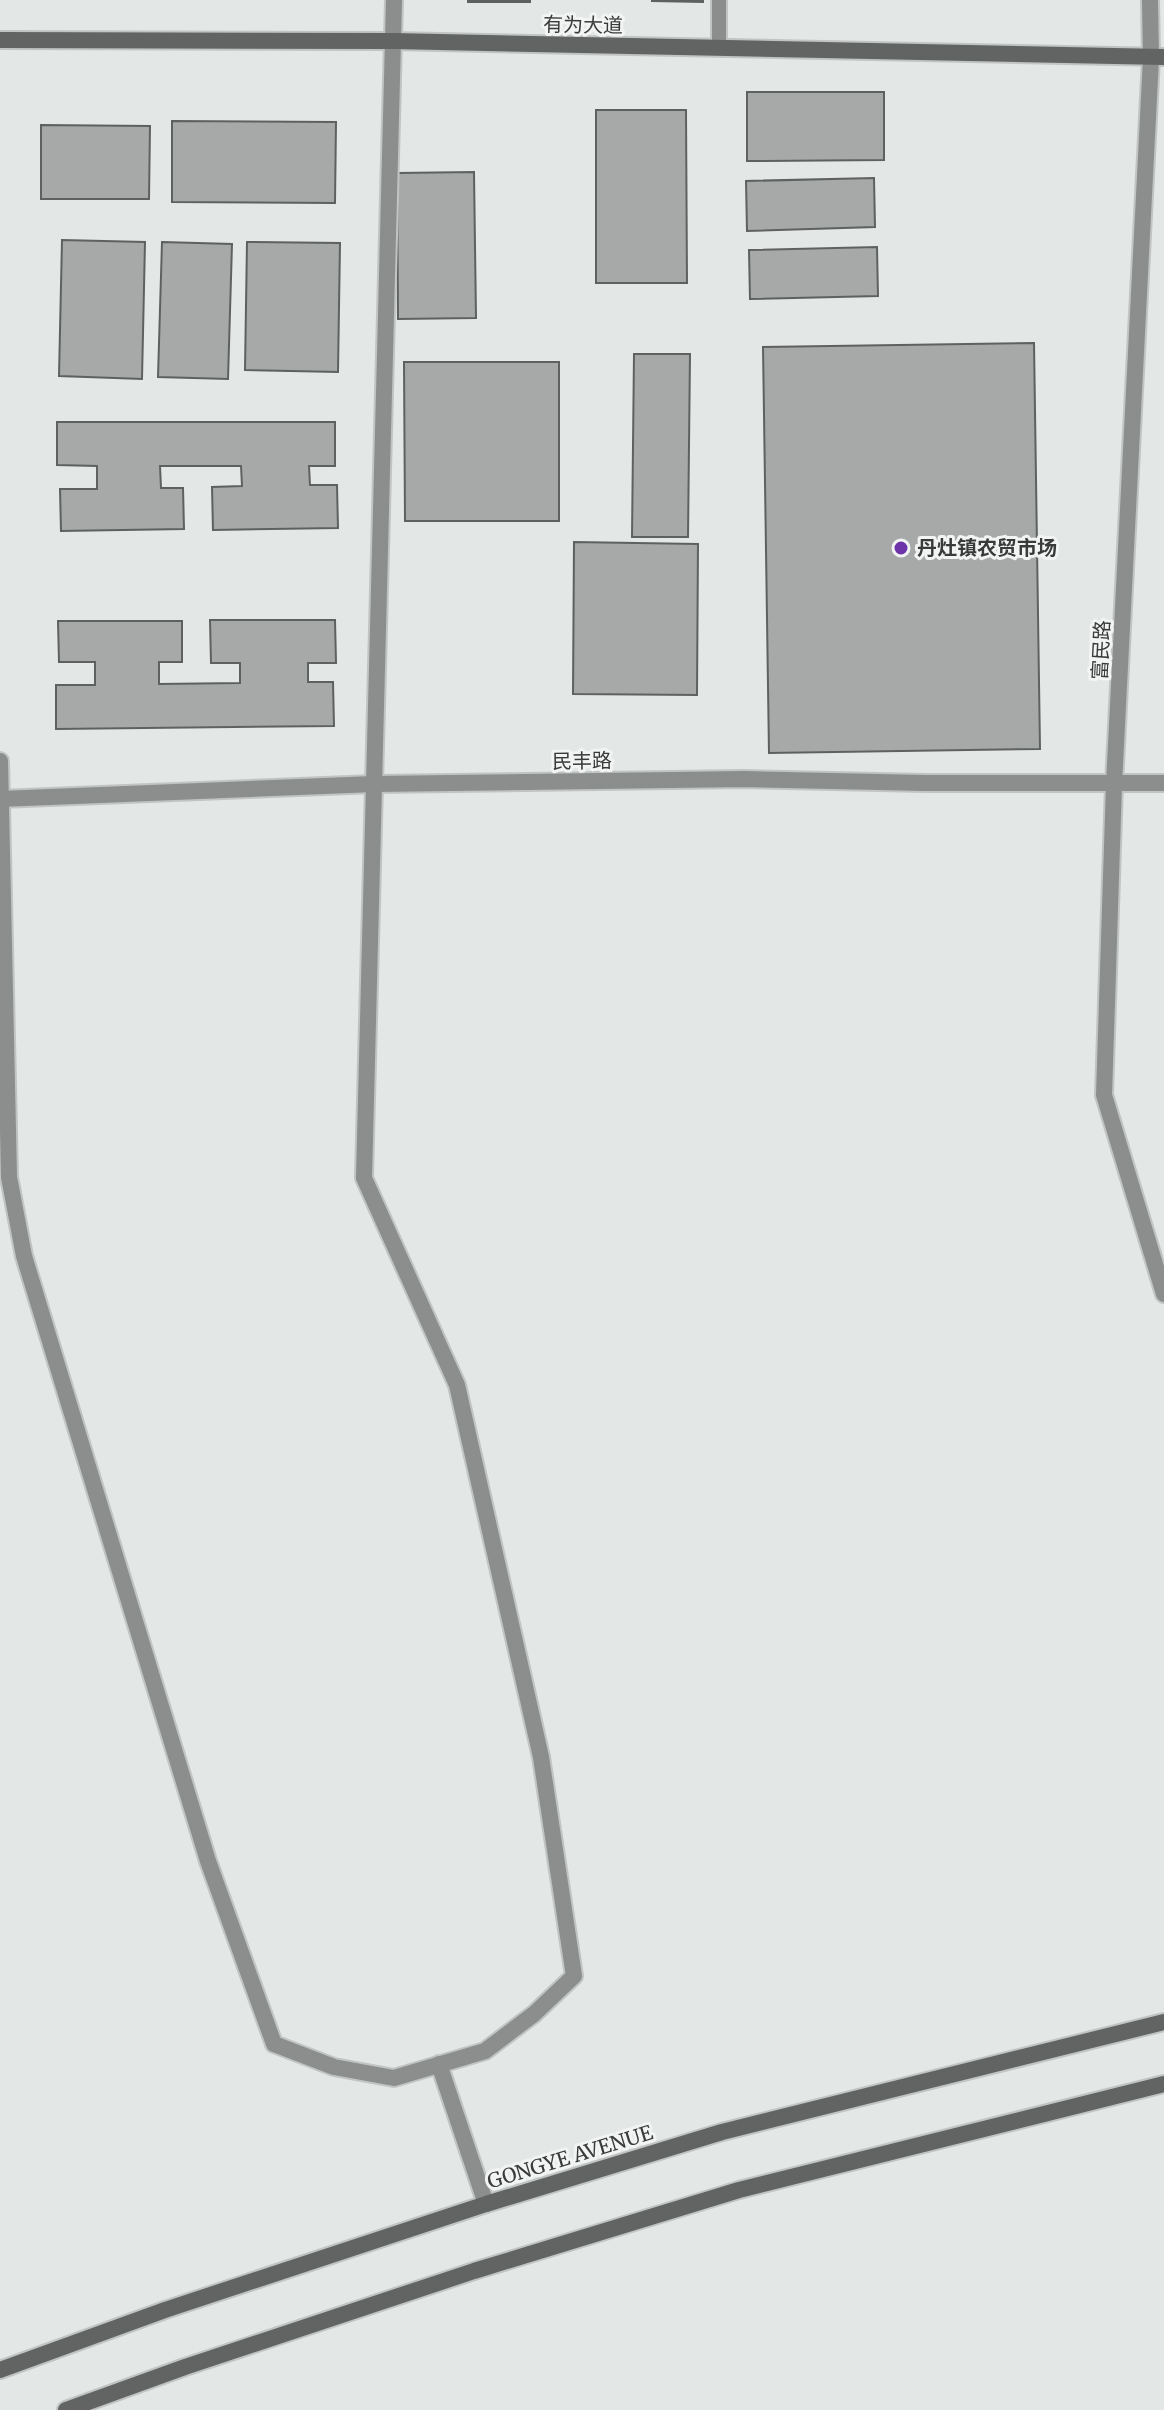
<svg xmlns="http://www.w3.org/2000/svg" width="1164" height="2410" font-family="Merriweather,'Noto Sans SC',serif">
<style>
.building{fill:#a6a9a8;stroke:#5e6160;stroke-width:2}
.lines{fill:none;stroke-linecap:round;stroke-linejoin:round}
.lane-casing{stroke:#c1c4c4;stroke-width:18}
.street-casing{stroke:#c1c4c4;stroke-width:20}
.secondary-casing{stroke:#c1c4c4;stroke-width:20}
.lane{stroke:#8c8e8d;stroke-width:14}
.street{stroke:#8c8e8d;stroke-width:16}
.secondary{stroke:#626464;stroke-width:16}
.poi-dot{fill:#6d33a9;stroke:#f1f4f3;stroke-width:3}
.labels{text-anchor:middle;stroke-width:6;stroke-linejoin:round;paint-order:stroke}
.street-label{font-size:20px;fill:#393a3a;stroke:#f1f4f3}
.poi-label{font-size:20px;font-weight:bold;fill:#393a3a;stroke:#f1f4f3;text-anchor:start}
</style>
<rect width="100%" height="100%" fill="#e3e7e6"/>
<!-- building -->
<g class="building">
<rect x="468" y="0" width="62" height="2"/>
<polygon points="652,0 703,0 703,2 652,1"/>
<polygon points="747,92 884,92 884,160 747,161"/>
<polygon points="596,110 686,110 687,283 596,283"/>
<polygon points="172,121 336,122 335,203 172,202"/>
<polygon points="41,125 150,126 149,199 41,199"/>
<polygon points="474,172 476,318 398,319 397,173"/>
<polygon points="874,178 875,227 747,231 746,181"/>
<polygon points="62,240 145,242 142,379 59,376"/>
<polygon points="162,242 232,244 228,379 158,377"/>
<polygon points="247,242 340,243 338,372 245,370"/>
<polygon points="877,247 878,296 750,299 749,250"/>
<polygon points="1034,343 1040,749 769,753 763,347"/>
<polygon points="634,354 690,354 688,537 632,537"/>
<polygon points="404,362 559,362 559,521 405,521"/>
<polygon points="57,422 335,422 335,466 309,466 310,485 337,485 338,528 213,530 212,487 242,486 241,466 160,466 161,488 183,488 184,529 61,531 60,489 97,489 97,466 57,465"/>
<polygon points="574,542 698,544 697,695 573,694"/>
<polygon points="210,620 335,620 336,663 308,663 308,682 333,682 334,726 56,729 56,685 95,685 95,662 59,662 58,621 182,621 182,662 159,662 159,684 240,683 240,663 211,663"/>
</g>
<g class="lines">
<!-- lane casing -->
<g class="lane-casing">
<polyline id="lane" points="719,0 719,48"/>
</g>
<!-- street casing -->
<g class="street-casing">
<g id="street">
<polyline points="1150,0 1151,58 1114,784 1104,1095 1164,1294"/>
<polyline points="0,761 9,1177 24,1256 208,1861 274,2044 334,2067 394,2078 485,2051 534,2014 574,1976 541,1757 457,1385 364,1178 394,0"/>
<polyline points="0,799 374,784 744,779 925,783 1164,783"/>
<polyline points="439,2064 486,2204"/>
</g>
</g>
<!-- secondary casing -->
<g class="secondary-casing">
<g id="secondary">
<polyline points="0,40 393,41 1164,57"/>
<polyline points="0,2370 165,2310 486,2204 722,2132 1164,2022"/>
<polyline points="66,2410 185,2367 474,2271 739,2190 1164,2084"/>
</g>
</g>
<!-- lane -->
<use href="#lane" class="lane"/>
<!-- street -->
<use href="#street" class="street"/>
<!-- secondary -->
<use href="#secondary" class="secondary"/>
</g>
<!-- markers -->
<circle class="poi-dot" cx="901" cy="548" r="8"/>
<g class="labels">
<!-- street labels -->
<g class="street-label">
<text transform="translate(583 25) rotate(1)" y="7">有为大道</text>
<text transform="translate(1101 650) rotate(-87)" y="7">富民路</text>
<text transform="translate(582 761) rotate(-1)" y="7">民丰路</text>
<text transform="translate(570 2157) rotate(-17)" y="7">GONGYE AVENUE</text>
</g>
<!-- poi labels -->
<g class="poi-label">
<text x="917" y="555">丹灶镇农贸市场</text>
</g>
</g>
</svg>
